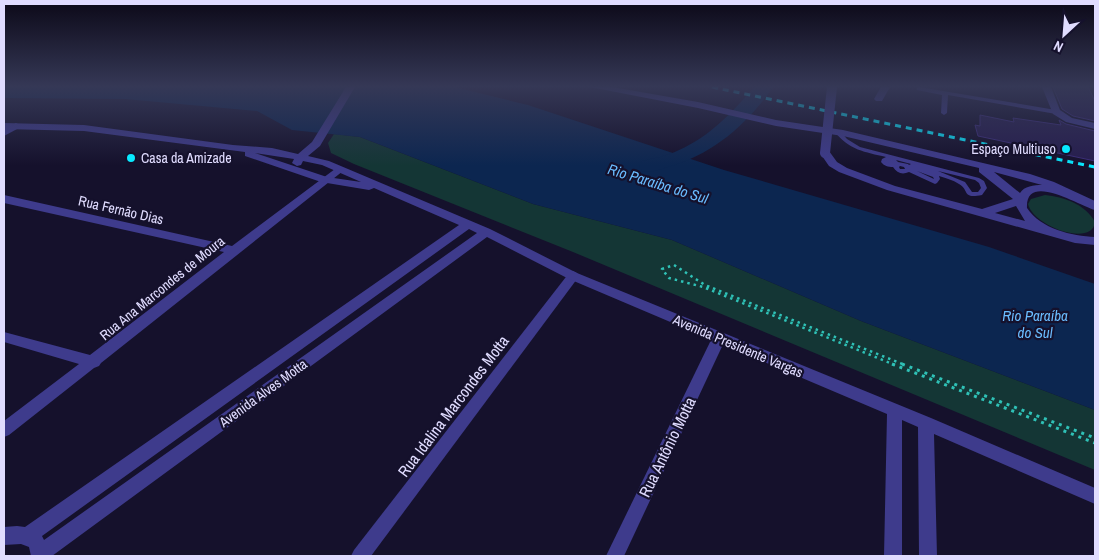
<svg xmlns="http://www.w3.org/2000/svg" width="1099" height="560" font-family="'Archivo Narrow',sans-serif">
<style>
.green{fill:#143635}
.water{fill:#0c2650}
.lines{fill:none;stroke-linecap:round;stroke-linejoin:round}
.river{fill:#0c2650;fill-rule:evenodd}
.building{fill:#261d4e;stroke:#3c2e7a}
.path-far1{stroke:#2fc1b6;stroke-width:2.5;stroke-dasharray:2.5 4;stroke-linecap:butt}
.path{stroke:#2fc1b6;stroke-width:3;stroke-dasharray:3 5;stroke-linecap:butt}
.service{fill:#3e3b8c;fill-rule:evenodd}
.minor{fill:#3e3b8c;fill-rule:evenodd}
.tertiary{fill:#3e3b8c;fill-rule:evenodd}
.rail{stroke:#08e9ff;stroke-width:3;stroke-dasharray:6 5;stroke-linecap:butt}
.tertiary-bridge{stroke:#3e3b8c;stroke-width:10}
.poi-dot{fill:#08e9ff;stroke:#15112c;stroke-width:2}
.labels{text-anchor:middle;stroke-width:4.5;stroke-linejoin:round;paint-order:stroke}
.poi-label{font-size:14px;fill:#e0dcff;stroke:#15112c;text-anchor:end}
.street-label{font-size:14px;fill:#e0dcff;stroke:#15112c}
.water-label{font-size:15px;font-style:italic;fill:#6abcff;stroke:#15112c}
.near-street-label{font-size:16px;fill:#e0dcff;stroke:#15112c}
</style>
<rect width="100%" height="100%" fill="#15112c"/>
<!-- green -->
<g class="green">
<polygon points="334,134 360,137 533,204 672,240 861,321 1095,410 1095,470 573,252 354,164 331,153 328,143"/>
<path d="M1045,195C1064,197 1085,204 1095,222C1092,248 1033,226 1028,204L1031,199Z"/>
</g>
<!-- water -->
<polygon class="water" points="4,87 454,87 528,105 724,170 989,247 1095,284 1095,410 861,321 672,240 533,204 360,137 292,130 257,111 125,99 4,98"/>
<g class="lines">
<!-- river -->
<path class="river" d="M754,87H773C747,125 712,155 668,167C658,170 651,173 642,171L639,166L642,161C654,158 668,156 679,150C709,137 733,112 754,87Z"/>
</g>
<!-- building -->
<g class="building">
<polygon points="1053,87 1088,87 1095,101 1095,121 1073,116 1062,109"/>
<polygon points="980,115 1014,122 1013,118 1061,125 1059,120 1066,124 1095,131 1095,161 978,136 975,125 980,126"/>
</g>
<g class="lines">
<!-- path-far1 -->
<polyline class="path-far1" points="895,365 703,287 669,278 662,269 674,265 705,285 905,365"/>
<!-- path -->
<g class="path">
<polyline points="892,364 1095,443"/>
<polyline points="902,364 1095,438"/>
</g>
<!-- service -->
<g class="service">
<polygon points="919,87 1056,110 1059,112 1056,114 948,95 947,113 944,115 941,113 942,95 917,90 917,88"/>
<path d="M838,130L840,131L847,139L860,147L979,178L984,181L987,188L982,195C961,199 970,190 959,184C953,180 945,178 939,176L940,179L937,183L935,184L909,172C902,175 897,173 893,167C888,167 884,166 881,162L882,159L886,157C865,152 849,150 835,132ZM896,160L911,164L909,165L908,164L898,162ZM900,166L904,167L905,169H900L899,167ZM917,171L933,177L934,179ZM938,171L975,180L979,183L981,188L978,192H972L965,182Z"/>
</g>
<!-- minor -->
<g class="minor">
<polygon points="881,87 890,87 882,101 876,101 874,99"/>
<polygon points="16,123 21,126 19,128 4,136 4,129"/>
<polygon points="339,166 344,169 343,171 101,363 99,366 94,368 9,435 4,437 4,421 79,364 4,342 4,332 90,355 224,252 4,203 4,195 232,246"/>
<polygon points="573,271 577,273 579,276 577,279 371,556 351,556 354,550 569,273"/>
<polygon points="719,333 724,334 726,338 624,556 606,556 712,338 714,334"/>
</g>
<!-- tertiary -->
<g class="tertiary">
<path d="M346,87H355L320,146L308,156L329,161L490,229L577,273L931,418L1095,488V504L934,434L937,556H919L918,427L902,420V556H884L887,414L569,279L487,237L52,556H31L29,547L21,544L4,545V527L17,526L25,527L459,225L374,188L369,190L321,182L245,156V152L84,131L4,129V123L84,125L233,145L272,148L298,154L312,142ZM255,153L294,159L292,163L297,166L301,165L303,161L322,165L361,182L327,177ZM469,229L477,233L44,540L42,536Z"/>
<path d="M590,87H612L698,102L776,120L843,130L1030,174L1054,182L1095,201V210C1080,206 1025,171 1027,208C1041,229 1072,236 1095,237V245L1075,243L887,190L839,172L829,166L820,153L821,151H829L837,162L847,168L895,186L982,209L1013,199L979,172V168L843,136L776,126L698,108ZM994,172L1042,185C1034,185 1024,186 1020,193ZM1016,206L1025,221L995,213Z"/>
<polygon points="1042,87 1051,87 1060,110 1072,118 1095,123 1095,129 1066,122 1053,114"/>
</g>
<!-- rail -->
<polyline class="rail" points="712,87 1095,167"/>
<!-- tertiary-bridge -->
<polyline class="tertiary-bridge" points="825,153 832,87"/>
</g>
<!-- sky -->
<linearGradient id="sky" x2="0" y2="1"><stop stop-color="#0c0918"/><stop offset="0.52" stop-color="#353856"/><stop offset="1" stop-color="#353856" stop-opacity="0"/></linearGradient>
<rect width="1099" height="166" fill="url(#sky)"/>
<!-- markers -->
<g class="poi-dot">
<circle cx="1066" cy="149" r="5"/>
<circle cx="131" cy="158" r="5"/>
</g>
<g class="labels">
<!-- poi labels -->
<g class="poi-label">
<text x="1056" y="154">Espaço Multiuso</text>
<text x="141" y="163" text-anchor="start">Casa da Amizade</text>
</g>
<!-- street labels -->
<g class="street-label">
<text transform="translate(121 210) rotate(13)" y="5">Rua Fernão Dias</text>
<text transform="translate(162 288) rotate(-39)" y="5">Rua Ana Marcondes de Moura</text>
<text transform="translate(738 346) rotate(23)" y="5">Avenida Presidente Vargas</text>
<text transform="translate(263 393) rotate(-36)" y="5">Avenida Alves Motta</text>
</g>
<!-- water labels -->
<g class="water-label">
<text transform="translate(658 184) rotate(17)" y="5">Rio Paraíba do Sul</text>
<text x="1035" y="321">Rio Paraíba<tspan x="1035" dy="17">do Sul</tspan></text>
</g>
<!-- near-street labels -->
<g class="near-street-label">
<text transform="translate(453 406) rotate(-53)" y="6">Rua Idalina Marcondes Motta</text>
<text transform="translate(667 447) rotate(-64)" y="6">Rua Antônio Motta</text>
</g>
</g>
<!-- border -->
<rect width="1099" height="560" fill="none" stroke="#e0dcff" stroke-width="10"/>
<!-- north arrow -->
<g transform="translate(1064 35) rotate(206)" stroke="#15112c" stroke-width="4" paint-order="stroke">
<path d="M0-4L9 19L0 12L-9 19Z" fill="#e0dcff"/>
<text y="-8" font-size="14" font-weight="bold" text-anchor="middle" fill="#e0dcff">N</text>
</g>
</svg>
